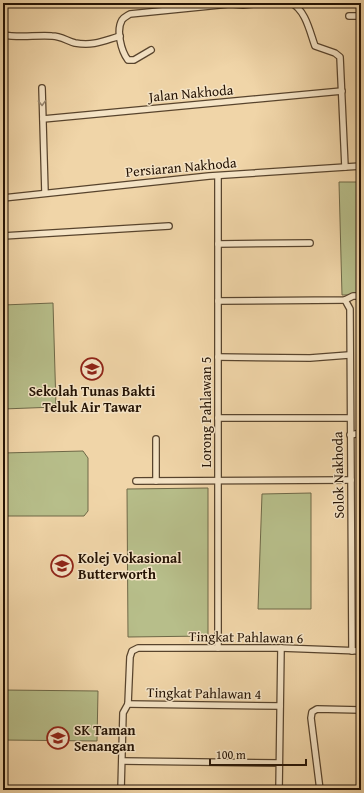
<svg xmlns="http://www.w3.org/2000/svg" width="364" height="793" font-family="'Gentium Book Plus',serif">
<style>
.green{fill:#b7be8a;stroke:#6e6847}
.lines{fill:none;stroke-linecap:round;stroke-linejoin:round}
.street-casing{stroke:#58442d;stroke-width:8}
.street{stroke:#f5e4c6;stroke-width:5.5}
.oneway{stroke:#97866f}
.labels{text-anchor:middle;stroke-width:3;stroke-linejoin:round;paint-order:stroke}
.street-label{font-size:14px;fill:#251304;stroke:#f5e4c6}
.poi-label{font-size:14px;font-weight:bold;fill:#251304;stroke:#f5e4c6;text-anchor:start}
</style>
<rect width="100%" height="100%" fill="#f0d5a8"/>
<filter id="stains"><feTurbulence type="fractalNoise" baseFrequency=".005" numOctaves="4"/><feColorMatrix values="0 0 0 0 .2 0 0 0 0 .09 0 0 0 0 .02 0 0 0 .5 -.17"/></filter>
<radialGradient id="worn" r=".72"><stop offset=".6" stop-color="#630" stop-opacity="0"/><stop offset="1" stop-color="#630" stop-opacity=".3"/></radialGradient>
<!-- green -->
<g class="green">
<polygon points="339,182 361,182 361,295 342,295"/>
<polygon points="53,303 56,407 3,409 3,305"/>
<polygon points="83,451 88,458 88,511 84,516 3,516 3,453"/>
<polygon points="208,488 208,636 128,637 127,489"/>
<polygon points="311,493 311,609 258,609 262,494"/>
<polygon points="3,690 98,691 97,741 3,740"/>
</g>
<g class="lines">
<!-- street casing -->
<g class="street-casing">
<g id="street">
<path d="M291,3C306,10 310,33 315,46L335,53L340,57L345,167"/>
<polyline points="349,16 361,16"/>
<path d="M3,35C20,38 35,35 52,36C61,36 67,41 75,43C94,46 103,41 120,36"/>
<path d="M151,50L134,60H128C121,51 116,30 122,20C124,17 127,16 130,14L230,4L243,5L263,3"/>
<polyline points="42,88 45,193"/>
<polyline points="43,119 342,91"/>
<polyline points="3,198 209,176 361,166"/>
<polyline points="3,236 169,226"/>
<polyline points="218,244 310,243"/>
<polyline points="345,300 350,309 352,651"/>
<polyline points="218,301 345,300 353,296 361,296"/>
<polyline points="218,357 310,358 349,355"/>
<polyline points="218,418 349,418"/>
<polyline points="350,435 361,433"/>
<polyline points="156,439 156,481"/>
<polyline points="136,481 351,480"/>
<polyline points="218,648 218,176"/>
<polyline points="128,704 280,706"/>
<polyline points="122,761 279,763"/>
<polyline points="121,790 123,713 128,704 130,657 132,651 138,648 281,648 361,651"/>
<polyline points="279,790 281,648"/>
<polyline points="320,790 311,718 312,712 317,709 361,710"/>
</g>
</g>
<!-- street -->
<use href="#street" class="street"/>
</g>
<!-- one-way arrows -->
<defs><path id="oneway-chevron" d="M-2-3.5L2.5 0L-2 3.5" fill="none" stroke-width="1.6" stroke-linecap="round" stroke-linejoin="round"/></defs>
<use class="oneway" href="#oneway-chevron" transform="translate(42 103) rotate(88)"/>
<!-- icons -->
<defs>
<g id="school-ring" transform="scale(1.15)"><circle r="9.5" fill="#f5e4c6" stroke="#8f2418" stroke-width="1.5"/><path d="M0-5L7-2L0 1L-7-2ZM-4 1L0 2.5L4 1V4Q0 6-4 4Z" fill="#8f2418"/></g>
<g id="university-ring" transform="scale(1.15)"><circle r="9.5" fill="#f5e4c6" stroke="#8f2418" stroke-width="1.5"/><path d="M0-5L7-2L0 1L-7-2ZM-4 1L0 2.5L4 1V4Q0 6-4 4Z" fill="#8f2418"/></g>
</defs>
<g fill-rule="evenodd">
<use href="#school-ring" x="92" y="369"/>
<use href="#university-ring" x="62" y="566"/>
<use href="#school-ring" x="58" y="738"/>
</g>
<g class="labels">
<!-- street labels -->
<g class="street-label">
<text transform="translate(191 93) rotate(-5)" y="5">Jalan Nakhoda</text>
<text transform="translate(181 167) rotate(-5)" y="5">Persiaran Nakhoda</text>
<text transform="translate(206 412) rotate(-90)" y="5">Lorong Pahlawan 5</text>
<text transform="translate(338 475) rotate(-91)" y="5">Solok Nakhoda</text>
<text transform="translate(246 637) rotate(1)" y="5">Tingkat Pahlawan 6</text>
<text transform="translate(204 693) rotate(1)" y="5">Tingkat Pahlawan 4</text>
</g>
<!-- poi labels -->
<g class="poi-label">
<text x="92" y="396" text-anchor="middle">Sekolah Tunas Bakti<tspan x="92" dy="16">Teluk Air Tawar</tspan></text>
<text x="78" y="563">Kolej Vokasional<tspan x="78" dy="16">Butterworth</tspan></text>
<text x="74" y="735">SK Taman<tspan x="74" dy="16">Senangan</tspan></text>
</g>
</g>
<!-- margin -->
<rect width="364" height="793" fill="none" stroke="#f0d5a8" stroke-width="16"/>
<rect x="4" y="4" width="356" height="785" fill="none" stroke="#251304" stroke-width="2"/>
<rect x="8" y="8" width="348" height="777" fill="none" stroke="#251304"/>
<!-- scale -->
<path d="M210 759v6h96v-6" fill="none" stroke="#251304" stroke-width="2"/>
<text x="216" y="759" font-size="12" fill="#251304" stroke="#f5e4c6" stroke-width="3" paint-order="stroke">100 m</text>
<rect width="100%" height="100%" filter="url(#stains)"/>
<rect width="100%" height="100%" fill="url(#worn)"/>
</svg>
